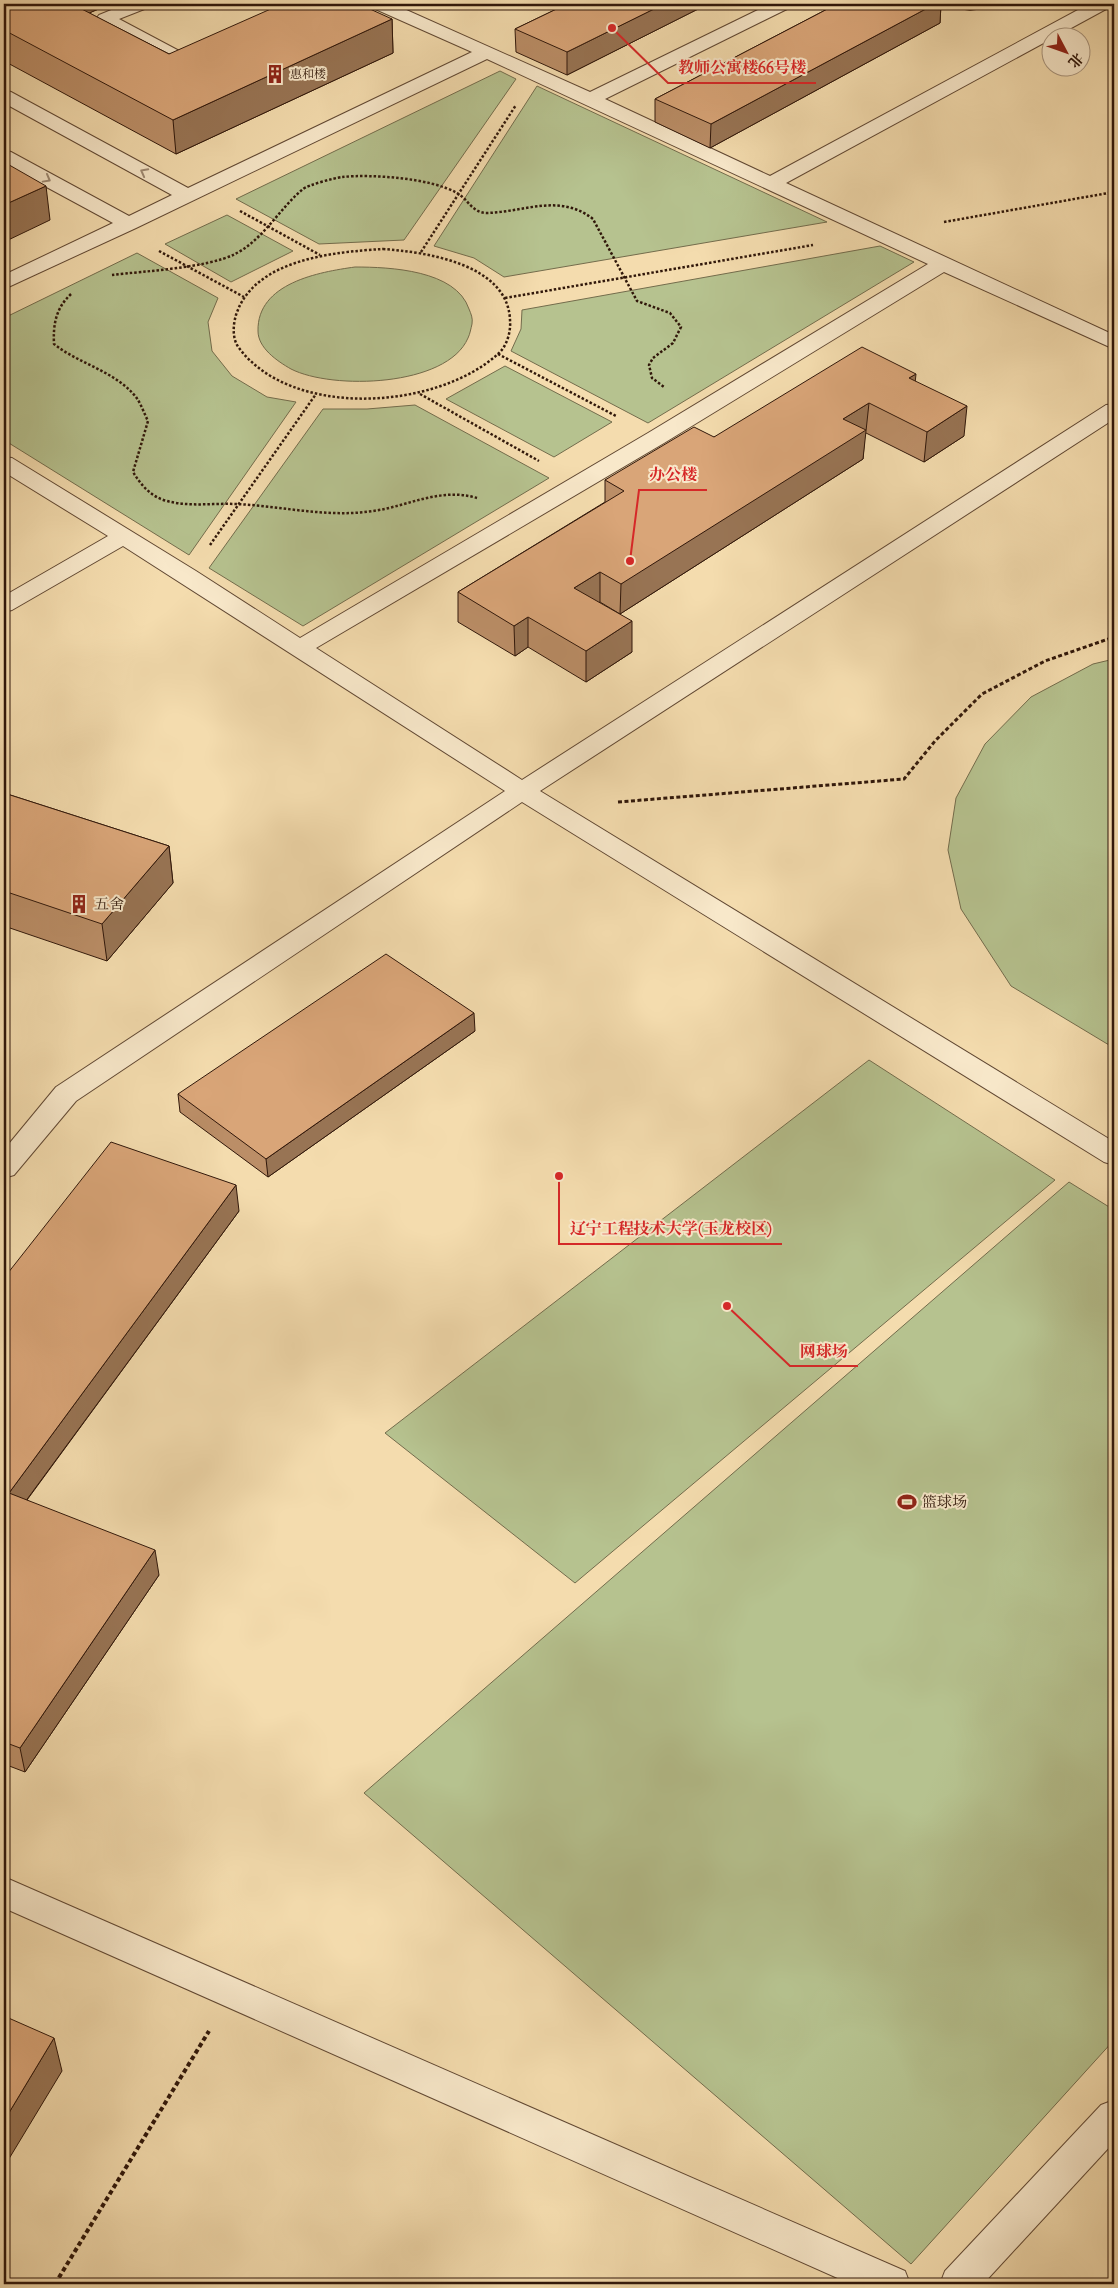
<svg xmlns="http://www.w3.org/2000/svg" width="1118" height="2288" font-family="'Sorts Mill Goudy','Noto Serif SC',serif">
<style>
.green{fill:#b6c28f;stroke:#736c4c}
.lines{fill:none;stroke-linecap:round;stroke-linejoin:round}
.minor-casing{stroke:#614833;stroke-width:2}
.path-far2{stroke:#30170a;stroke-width:2.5;stroke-dasharray:2.5 2;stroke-linecap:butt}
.path-far1{stroke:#30170a;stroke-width:3;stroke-dasharray:4 2.5;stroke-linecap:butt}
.path{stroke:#30170a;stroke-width:4;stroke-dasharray:4.5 3;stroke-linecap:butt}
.minor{fill:#f8e8ca;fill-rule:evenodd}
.wall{fill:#bb8e67;stroke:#30170a}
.shaded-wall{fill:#987454;stroke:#30170a}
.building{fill:#d9a578;stroke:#30170a}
.oneway{stroke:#9e8a74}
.labels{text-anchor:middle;stroke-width:4;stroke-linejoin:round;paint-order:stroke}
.far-poi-label{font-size:12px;fill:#30170a;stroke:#f8e8ca;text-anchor:start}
.poi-label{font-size:15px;fill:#30170a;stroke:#f8e8ca;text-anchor:start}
.leader{fill:none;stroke:#d62828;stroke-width:2}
.callout-dot{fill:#d62828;stroke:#f8e8ca;stroke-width:2}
.callout-label{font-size:16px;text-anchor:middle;font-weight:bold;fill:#d62828;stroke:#f8e8ca;stroke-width:4;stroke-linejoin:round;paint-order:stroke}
</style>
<rect width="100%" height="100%" fill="#f4dcae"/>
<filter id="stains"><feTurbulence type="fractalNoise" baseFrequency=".004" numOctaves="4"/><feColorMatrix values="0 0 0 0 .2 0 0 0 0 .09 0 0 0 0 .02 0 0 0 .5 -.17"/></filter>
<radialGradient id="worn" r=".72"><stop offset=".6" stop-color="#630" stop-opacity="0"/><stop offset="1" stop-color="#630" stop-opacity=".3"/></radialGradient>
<!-- green -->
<g class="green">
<polygon points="500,71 516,79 404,240 319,244 236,199"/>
<polygon points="537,86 827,222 504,277 474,258 434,246"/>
<polygon points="227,215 293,251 231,282 165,244"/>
<polygon points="880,246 914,262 648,423 511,351 521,329 522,310"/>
<polygon points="137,253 218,298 208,322 212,351 232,376 267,397 296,402 189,555 4,440 4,318"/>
<path d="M355,267C390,267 456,270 469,309C471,314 473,318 472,324C471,328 470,334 468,338C447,387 332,390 291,369C277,361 258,348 258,331C257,283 319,272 355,267Z"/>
<polygon points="505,366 612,422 554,457 446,399"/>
<polygon points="415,405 549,478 303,626 209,568 323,409 367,409"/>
<polygon points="1114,659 1114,1048 1011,986 961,909 948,850 956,798 985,744 1031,697 1093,664"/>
<polygon points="869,1060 1055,1180 575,1583 385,1433"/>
<polygon points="1069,1182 1114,1210 1114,2040 911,2264 364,1793"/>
</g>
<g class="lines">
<!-- minor casing -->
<g class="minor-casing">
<g id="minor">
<path d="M126,4H150L147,8L119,19L183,53L204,45L210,46L213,50C207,59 186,67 176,64L99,23L96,19L99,15Z"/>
<polygon points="370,4 393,4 590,92 770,4 792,4 789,8 605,99 770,176 1089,4 1111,4 1108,8 786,183 1114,335 1114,349 944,272 664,443 316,648 522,780 1106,405 1114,404 1114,419 540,791 1114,1142 1114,1165 1104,1162 522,802 76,1101 14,1175 4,1178 4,1150 56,1087 505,791 123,546 12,610 4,612 4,596 108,536 4,472 4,457 12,458 196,571 300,638 648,433 928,264 487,59 136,228 4,289 4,275 113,223 4,164 4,150 11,152 129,216 172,195 4,103 4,90 11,92 188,188 472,52 373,8"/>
<polygon points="957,4 978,4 979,5 976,9 970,10 960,8"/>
<polygon points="4,1877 905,2271 910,2284 851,2284 4,1908"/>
<polygon points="1114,2100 1114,2142 983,2284 940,2284 945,2271 1101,2105"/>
</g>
</g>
<!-- path-far2 -->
<g class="path-far2">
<polyline points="240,211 320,255"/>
<polyline points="944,222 1114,192"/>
<path d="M383,249C426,252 508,264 510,320C511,332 507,346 498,354C436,410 292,419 239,348C232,339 233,325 236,315C254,259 334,252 383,249Z"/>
<polyline points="159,251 244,297"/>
<polyline points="421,252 516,105"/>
<path d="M112,275C145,271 207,268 235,254C263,240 279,209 303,189C308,185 334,178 342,177C372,174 431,178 457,193C468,199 472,213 487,213C524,212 560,193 593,219L637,301L670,313L681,327L673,343L653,358L649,365L652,378L664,387"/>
<path d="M71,294C56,308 53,324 54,344C79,364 115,371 136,397C141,404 144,413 148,421L133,472C141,485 151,497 167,501C189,507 213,503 236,504C281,506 327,518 373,511C409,506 440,487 477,498"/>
<polyline points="505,298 813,245"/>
<polyline points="498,354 616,416"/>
<polyline points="420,394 539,461"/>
<polyline points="210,545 316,394"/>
</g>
<!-- path-far1 -->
<polyline class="path-far1" points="618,802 904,779 935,741 982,694 1045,661 1114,637"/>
<!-- path -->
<polyline class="path" points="55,2284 209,2031"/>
<!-- minor -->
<use href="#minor" class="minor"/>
</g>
<!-- wall -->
<g class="wall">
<polygon points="4,4 110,4 89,13 169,54 392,19 393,53 176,154 4,61"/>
<polygon points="567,4 708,4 567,75 516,52 515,29"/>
<polygon points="837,4 941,4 940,23 710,148 655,122 655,99"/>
<polygon points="915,381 964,436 924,462 866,433 865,433 863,459 620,614 600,602 599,603 632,652 586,682 528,647 515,656 458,622 458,592 605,502 605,480 714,437"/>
<polygon points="4,793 169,846 173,883 107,961 4,926"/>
<polygon points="475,1031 268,1177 180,1112 178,1094"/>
<polygon points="239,1211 27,1500 159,1575 25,1772 4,1764 4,1278"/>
</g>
<!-- shaded-wall -->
<g class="shaded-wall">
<polygon points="54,4 110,4 57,27"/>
<polygon points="664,4 708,4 567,75 567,52"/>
<polygon points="935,4 941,4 940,23 710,148 711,124"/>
<polygon points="392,19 393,53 176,154 173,120"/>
<polygon points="46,186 50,220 4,242 4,205"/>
<polygon points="916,374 913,403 909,378"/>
<polygon points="869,403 863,459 620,614 621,584 843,419"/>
<polygon points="967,406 964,436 924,462 927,432"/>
<polygon points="600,572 600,602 574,618 574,588"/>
<polygon points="528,617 528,647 515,656 514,626"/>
<polygon points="632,621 632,652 586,682 586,651"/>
<polygon points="169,846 173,883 107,961 102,924"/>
<polygon points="474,1013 475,1031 268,1177 266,1159"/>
<polygon points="236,1185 239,1211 14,1517 9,1493"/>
<polygon points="155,1550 159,1575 25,1772 20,1748"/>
<polygon points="54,2038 62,2071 4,2167 4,2121"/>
</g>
<!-- building -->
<g class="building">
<polygon points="4,4 72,4 169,54 282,4 359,4 392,19 173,120 4,30"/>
<polygon points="567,4 664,4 567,52 515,29"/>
<polygon points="837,4 935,4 711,124 655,99"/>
<polygon points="4,162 46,186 4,205"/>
<polygon points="862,347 916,374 909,378 967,406 927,432 869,403 843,419 866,430 621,584 600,572 574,588 632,621 586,651 528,617 514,626 458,592 624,491 605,480 694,427 714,437"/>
<polygon points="4,793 169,846 102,924 4,891"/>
<polygon points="386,954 474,1013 266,1159 178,1094"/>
<polygon points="111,1142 236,1185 9,1493 155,1550 20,1748 4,1742 4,1278"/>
<polygon points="4,2016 54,2038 4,2121"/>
</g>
<!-- one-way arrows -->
<defs><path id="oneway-chevron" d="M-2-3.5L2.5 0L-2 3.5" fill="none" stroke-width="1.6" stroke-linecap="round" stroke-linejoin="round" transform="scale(1.25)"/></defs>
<g class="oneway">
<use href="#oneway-chevron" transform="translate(144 172) rotate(-152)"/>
<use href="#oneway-chevron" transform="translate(47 179) rotate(29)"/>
</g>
<!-- icons -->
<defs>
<g id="building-bare" transform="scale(1.5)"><path d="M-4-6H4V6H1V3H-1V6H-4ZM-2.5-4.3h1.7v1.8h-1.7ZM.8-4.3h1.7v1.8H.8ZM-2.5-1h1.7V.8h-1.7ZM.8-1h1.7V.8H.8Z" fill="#8f2418" stroke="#f8e8ca" stroke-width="2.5" paint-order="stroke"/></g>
<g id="stadium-bare" transform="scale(1.5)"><path d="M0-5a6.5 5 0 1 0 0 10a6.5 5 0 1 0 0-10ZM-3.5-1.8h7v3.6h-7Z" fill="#8f2418" stroke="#f8e8ca" stroke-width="2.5" paint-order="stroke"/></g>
</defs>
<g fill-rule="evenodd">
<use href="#building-bare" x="275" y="74"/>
<use href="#building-bare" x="79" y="904"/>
<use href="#stadium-bare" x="907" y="1502"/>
</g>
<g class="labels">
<!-- far-poi labels -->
<g class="far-poi-label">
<text x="290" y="78">惠和楼</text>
</g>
<!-- poi labels -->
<g class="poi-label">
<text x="94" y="909">五舍</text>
<text x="922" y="1507">篮球场</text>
</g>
</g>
<!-- callouts -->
<path class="leader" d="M612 28L668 83H816M630 561L639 490H707M559 1176L559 1244H782M727 1306L790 1366H858"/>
<g class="callout-dot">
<circle cx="612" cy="28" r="5"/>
<circle cx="630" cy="561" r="5"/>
<circle cx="559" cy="1176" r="5"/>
<circle cx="727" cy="1306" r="5"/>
</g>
<g class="callout-label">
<text x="742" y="73">教师公寓楼66号楼</text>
<text x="673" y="480">办公楼</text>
<text x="671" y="1234">辽宁工程技术大学(玉龙校区)</text>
<text x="824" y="1357">网球场</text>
</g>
<!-- margin -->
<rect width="1118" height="2288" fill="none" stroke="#f4dcae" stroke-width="20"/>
<rect x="5" y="5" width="1108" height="2278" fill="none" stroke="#30170a" stroke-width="2.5"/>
<rect x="10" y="10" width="1098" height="2268" fill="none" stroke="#30170a"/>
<!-- north arrow -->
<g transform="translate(1066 52) rotate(131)"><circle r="24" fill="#f8e8ca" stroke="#a8947d"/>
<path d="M0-4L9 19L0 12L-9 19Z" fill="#8f2418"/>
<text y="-8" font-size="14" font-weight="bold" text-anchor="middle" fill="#30170a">北</text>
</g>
<rect width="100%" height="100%" filter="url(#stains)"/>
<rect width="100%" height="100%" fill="url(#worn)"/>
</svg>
